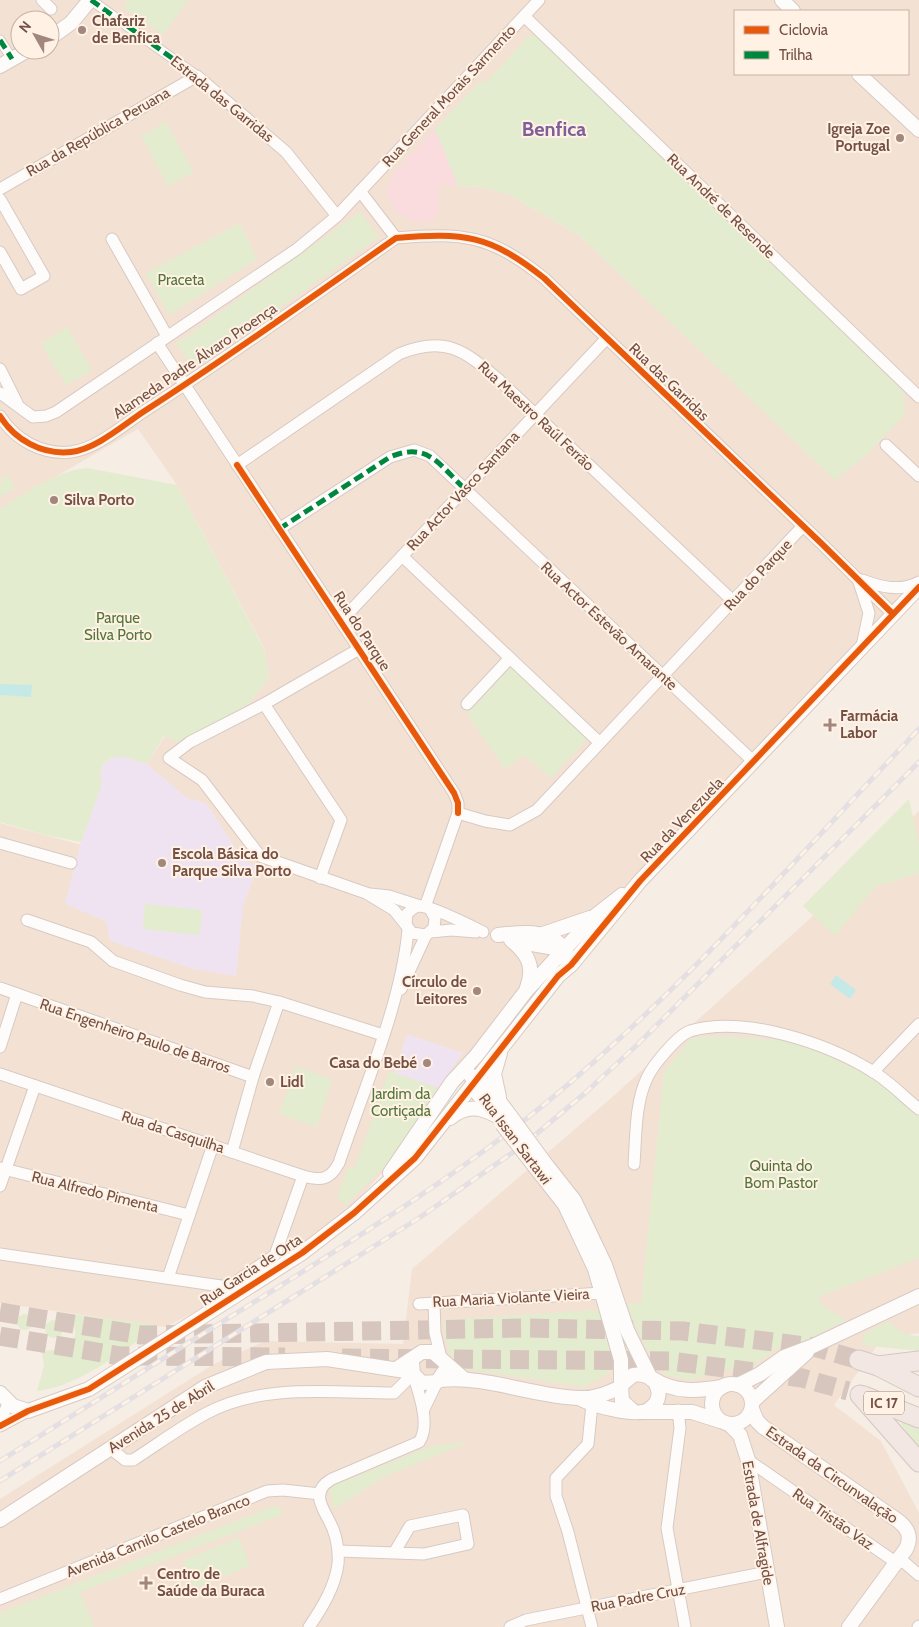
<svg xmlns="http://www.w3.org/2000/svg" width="919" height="1627" font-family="Cabin,sans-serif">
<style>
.residential{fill:#f3e2d4;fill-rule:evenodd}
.education{fill:#f0e3f1}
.medical{fill:#fadcdf}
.green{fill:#e3ecce}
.water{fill:#c5e9e7}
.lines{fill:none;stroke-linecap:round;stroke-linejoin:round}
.trunk-tunnel{stroke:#d6c6bd;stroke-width:19;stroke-dasharray:19 9;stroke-linecap:butt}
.pedestrian-casing{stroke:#d7cac3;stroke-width:11}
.minor-casing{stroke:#d7cac3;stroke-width:13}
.tertiary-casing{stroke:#d7cac3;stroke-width:16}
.trunk-casing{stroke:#d5c8c2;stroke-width:21}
.pedestrian{stroke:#fefcfb;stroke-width:9}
.minor{stroke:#fefcfb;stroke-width:11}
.tertiary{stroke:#fefcfb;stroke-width:14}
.trunk{stroke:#f2e7e2;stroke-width:19}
.rail-casing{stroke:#e3dfe3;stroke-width:5}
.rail{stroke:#fff2e5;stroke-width:3;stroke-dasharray:9;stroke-linecap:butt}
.tertiary-bridge-casing{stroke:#d7cac3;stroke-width:16;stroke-linecap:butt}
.tertiary-bridge{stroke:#fefcfb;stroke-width:14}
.quiet{stroke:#00873e;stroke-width:5;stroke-dasharray:10 5;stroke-linecap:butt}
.cycleway-casing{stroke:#fff2e5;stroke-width:9}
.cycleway{stroke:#e8590c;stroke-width:6}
.poi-dot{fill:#a2877c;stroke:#fff2e5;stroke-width:2}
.labels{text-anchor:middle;stroke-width:4;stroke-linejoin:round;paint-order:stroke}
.shield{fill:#fff2e5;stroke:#9e8174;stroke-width:1}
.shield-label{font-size:14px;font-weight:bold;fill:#755044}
.poi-label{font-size:15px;font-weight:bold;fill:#755044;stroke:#fff2e5;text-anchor:start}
.street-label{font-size:15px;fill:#755044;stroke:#fff2e5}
.park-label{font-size:15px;fill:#527639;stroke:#fff2e5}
.district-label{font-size:20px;font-weight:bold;fill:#7f5f99;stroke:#fff2e5}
</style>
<rect width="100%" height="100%" fill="#f6ede5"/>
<!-- residential -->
<g class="residential">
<path d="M0,0H919V575L481,1040L389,1165L348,1211L251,1285L165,1327L0,1303V823L82,845L100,773L125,757L147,764L165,736L181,742L250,703L269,677L264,648L177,485L138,429L0,509ZM735,11H908V74H735ZM20,20H50V50H20ZM539,56L836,479L580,236L510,195L486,188L458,186Z"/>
<polygon points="919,811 919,1333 882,1339 834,1405 881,1441 919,1513 919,1627 0,1627 0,1499 214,1364 265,1341 403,1344 412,1269 610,1099 825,905"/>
</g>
<!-- education -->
<g class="education">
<polygon points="113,757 125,757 147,764 187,798 206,803 242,858 257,868 243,906 236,976 193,969 110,941 106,921 65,904 81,842 102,784 100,773 104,763"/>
<polygon points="407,1034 463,1053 438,1088 394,1073"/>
</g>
<!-- medical -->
<polygon class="medical" points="435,129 458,186 440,185 436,221 414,222 395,210 386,192 394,173"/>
<!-- green -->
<g class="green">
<polygon points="128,0 188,0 163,35 146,23 148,20 141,15 138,18 123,7"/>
<polygon points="530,35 536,35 903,391 905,414 865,456 835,480 580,236 510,195 486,188 458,186 435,129 478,84 486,82"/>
<polygon points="166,122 194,172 168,186 141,136"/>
<polygon points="360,212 379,237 194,368 176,344"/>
<polygon points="240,223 257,259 169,315 146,273"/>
<polygon points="67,327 92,370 66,385 41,344"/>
<path d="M87,468L177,485L264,649L269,677L250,703L181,742L164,736L147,764L125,757H113L104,763L100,773L102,784L81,842L46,835L0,822V509C27,492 55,471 87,468Z"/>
<polygon points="8,475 15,488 0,496 0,484 3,482 1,478"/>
<polygon points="512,666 588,738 551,778 524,755 505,769 467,714"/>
<polygon points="909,799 919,844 919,873 875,887 835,936 803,906"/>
<polygon points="145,904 202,910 200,935 143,929"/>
<polygon points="715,1036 782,1040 808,1047 871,1076 919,1116 919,1258 818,1297 825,1308 847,1320 802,1342 778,1348 749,1368 725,1371 691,1380 668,1376 659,1370 640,1337 627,1304 641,1303 664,1071 692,1038"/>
<polygon points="296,1067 332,1079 317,1127 279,1114"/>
<polygon points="389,1071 438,1088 387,1164 346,1205 337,1197 348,1169 355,1167"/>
<path d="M596,1310L600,1313L604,1327L600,1328L603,1339L606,1338L614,1370L584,1387L464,1369C447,1359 445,1339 444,1320Z"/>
<path d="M70,1314L153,1324L155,1329C120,1352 80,1386 37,1391L44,1366L42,1352C54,1349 78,1350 75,1330C74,1324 70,1321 70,1314Z"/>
<circle cx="25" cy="1322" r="8"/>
<circle cx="54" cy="1329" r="9"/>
<path d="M888,1321C897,1330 906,1336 919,1336V1351L862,1345L864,1334Z"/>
<polygon points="904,1418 919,1426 919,1451 901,1424"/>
<polygon points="463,1442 464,1444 386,1476 334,1509 329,1487 429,1447"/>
<polygon points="277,1505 284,1514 80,1592 94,1627 0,1627 0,1613"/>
<polygon points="239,1538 250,1566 194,1588 183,1560"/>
</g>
<!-- water -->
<g class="water">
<polygon points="0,684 32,685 31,697 0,695"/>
<polygon points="836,975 856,990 850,999 830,984"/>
</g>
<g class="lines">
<!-- trunk-tunnel -->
<g class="trunk-tunnel">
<polyline points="0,1312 141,1335 527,1328 683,1331 814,1347 859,1360"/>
<polyline points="0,1336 121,1356 285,1357"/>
<polyline points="342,1358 670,1361 802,1378 848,1391"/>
</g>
<!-- pedestrian casing -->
<g class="pedestrian-casing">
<g id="pedestrian">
<polyline points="91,0 197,76"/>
<polyline points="0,40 12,59"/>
</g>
</g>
<!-- minor casing -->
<g class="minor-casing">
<g id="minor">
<polyline points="42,0 51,9"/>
<polyline points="524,16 919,397"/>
<polyline points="0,189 197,76 286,152 337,216"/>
<polyline points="360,191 396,238"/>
<polyline points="0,199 44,276 21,289 0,252"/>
<polyline points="112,239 167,336"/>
<polyline points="157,343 454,793 458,803 458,813 425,907"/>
<polyline points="0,369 17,403"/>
<polyline points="0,393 33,417 46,416 56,412 297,249 337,216 539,0"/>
<path d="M0,416C15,440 42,455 71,452C96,449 122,426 143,412C229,357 312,297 396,238C464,232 490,235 544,278L822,544L893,614"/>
<polyline points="886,445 919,476"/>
<path d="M237,465L399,354C445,335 464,350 499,380L733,601"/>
<polyline points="279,529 390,457 414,450 430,456 754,762"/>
<polyline points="402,556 600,743"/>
<path d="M862,580C881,587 900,592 919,582"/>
<polyline points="859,582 869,613 862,646"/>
<polyline points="341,621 606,339"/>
<polyline points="359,649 264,704 190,742 169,758 202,780 260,856 366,893 394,910 406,925"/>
<polyline points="264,704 341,820 320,878"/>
<polyline points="467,704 510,658"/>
<polyline points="458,813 485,821 510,825 537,810 803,526"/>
<polyline points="0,843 71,863"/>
<polyline points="370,894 389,896 420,906"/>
<path d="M430,909L435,918L434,928L426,935L412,933L406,925L407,914C411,910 414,906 420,906C432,906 471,926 483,932"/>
<polyline points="27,920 91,942 113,961 180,985 205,992 253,996 279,1002 383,1035"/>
<polyline points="431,932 451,930 476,932"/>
<polyline points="0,988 17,994 0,1047"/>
<polyline points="401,989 426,935"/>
<polyline points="17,994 253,1077"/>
<polyline points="873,1072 919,1024"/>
<path d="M0,1074L303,1176C321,1181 330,1180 339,1163C363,1091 401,1005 408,930"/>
<polyline points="232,1152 253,1077 279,1002"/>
<path d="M634,1164C636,1137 635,1103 647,1078C653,1065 677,1036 690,1031C744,1015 826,1043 872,1071C889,1081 904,1097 919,1109"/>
<polyline points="0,1168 189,1215"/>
<polyline points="0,1186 35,1086"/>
<polyline points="0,1254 228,1287 275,1255 303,1176"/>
<polyline points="168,1278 213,1145"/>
<polyline points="434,1303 435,1333 441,1358"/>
<polyline points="419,1304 603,1293"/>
<polyline points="592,1404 588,1444 556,1478 556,1496 568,1532 592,1627"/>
<polyline points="678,1410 680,1428 667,1528 685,1627"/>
<polyline points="423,1411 437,1382"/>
<polyline points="0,1423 9,1401"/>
<polyline points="0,1426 28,1411"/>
<path d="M111,1449L125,1460H133C158,1444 182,1426 207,1413C263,1383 333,1393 394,1393L413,1374"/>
<polyline points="748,1460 891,1559 905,1563 919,1575"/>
<polyline points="338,1551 424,1554 468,1544 463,1515 410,1526 394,1553"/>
<polyline points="0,1599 267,1491 283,1490 320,1494"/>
<path d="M309,1627C322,1608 335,1587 338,1564C339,1552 337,1540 333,1529C326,1511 307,1493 332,1479L419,1442C431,1425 419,1394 414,1377"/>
<polyline points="510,1627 526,1620 767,1572"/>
<polyline points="918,1627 919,1626"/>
</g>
</g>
<!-- tertiary casing -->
<g class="tertiary-casing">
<g id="tertiary">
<polyline points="782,0 793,11"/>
<polyline points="50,38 71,23 90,0"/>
<polyline points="0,66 28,50"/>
<polyline points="859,74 919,130"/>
<polyline points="543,934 590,918"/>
<path d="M498,935C518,933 544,929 560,944L563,958"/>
<path d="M511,940C528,954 535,966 527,988"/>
<polyline points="515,941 566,950"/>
<polyline points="470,1075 474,1080 488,1086 511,1117"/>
<polyline points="474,1080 478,1094 494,1113"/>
<polyline points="499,1097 494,1074 500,1053"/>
<path d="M450,1118C465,1106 478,1106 495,1115"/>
<polyline points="544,1162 574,1200 605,1265 627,1330 650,1377"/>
<polyline points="536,1168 565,1205 595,1269 621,1360 621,1385"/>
<polyline points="390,1173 452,1082 476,1056 526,991 595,916 622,895"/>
<polyline points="412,1363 413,1374 422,1383 437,1382 444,1372"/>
<polyline points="396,1369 422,1352 433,1352 464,1379"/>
<path d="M653,1379C675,1393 698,1391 722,1387"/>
<path d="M440,1380C487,1375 533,1397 580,1398C594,1399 608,1393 621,1387"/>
<circle cx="732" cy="1404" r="20"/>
<polyline points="738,1385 760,1374 784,1357 813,1346 919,1296"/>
<polyline points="0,1393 13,1406 28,1411 89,1389 302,1253 354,1213 415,1158 558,976 571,965 640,881 919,587"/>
<path d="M581,1399C594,1406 636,1417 648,1410C669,1398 656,1370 633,1375L621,1385L622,1401L633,1411"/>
<polyline points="752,1402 807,1352"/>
<path d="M752,1409L757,1421L763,1427L897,1520C908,1528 912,1537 906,1549L849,1627"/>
<polyline points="643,1412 692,1412 720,1421"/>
<polyline points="729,1424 740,1435 748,1460 777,1627"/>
<polyline points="0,1520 205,1387 266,1362 327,1359 412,1372"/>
</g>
</g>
<!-- trunk casing -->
<g class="trunk-casing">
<g id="trunk">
<polyline points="859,1360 878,1366 919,1387"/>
<polyline points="878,1366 919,1361"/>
<polyline points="860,1395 919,1462"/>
<polyline points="864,1396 919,1418"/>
</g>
</g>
<!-- pedestrian -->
<use href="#pedestrian" class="pedestrian"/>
<!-- minor -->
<use href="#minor" class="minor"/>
<!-- tertiary -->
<use href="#tertiary" class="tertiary"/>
<!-- trunk -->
<use href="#trunk" class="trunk"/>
<!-- rail casing -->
<g class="rail-casing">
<g id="rail">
<path d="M0,1461C91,1404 181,1347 272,1291C366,1232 460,1173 546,1103C682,991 798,856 919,729"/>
<polyline points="0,1481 419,1218 522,1146 584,1094 638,1044 919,762"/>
</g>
</g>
<!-- rail -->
<use href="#rail" class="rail"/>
<!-- tertiary-bridge casing -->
<g class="tertiary-bridge-casing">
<g id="tertiary-bridge">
<polyline points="511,1117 544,1162"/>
<polyline points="502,1124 536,1168"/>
</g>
</g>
<!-- tertiary-bridge -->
<use href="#tertiary-bridge" class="tertiary-bridge"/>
<!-- quiet -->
<g class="quiet">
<polyline points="91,0 197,76"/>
<polyline points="0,40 12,59"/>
<path d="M279,529L390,457C428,441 439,465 465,489"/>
</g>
<!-- cycleway casing -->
<g class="cycleway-casing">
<g id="cycleway">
<path d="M0,416C15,440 42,455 71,452C96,449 122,426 143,412C229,357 312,297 396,238C464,232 490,235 544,278L822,544L893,614"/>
<polyline points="237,465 454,793 458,803 458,813"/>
<polyline points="0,1426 28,1411 89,1389 302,1253 354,1213 415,1158 558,976 571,965 640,881 919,587"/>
</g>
</g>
<!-- cycleway -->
<use href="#cycleway" class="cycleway"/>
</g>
<!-- markers -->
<g class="poi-dot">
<circle cx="82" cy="30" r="5"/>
<circle cx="900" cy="138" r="5"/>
<circle cx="54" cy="500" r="5"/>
<path d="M827.5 717.5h5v5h5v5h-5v5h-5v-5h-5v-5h5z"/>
<circle cx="162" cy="863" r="5"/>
<circle cx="477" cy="991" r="5"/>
<circle cx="427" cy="1063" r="5"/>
<circle cx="270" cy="1082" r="5"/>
<path d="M143.5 1575.5h5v5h5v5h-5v5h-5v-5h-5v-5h5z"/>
</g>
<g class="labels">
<!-- shield labels -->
<rect class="shield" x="864" y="1391.5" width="40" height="23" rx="4"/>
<g class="shield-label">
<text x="884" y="1408">IC 17</text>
</g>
<!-- poi labels -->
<g class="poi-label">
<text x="92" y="26">Chafariz<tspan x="92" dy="17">de Benfica</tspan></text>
<text x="890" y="134" text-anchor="end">Igreja Zoe<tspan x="890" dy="17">Portugal</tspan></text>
<text x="64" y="505">Silva Porto</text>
<text x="840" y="721">Farmácia<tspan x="840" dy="17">Labor</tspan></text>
<text x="172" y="859">Escola Básica do<tspan x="172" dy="17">Parque Silva Porto</tspan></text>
<text x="467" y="987" text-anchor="end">Círculo de<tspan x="467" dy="17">Leitores</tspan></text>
<text x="417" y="1068" text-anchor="end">Casa do Bebé</text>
<text x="280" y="1087">Lidl</text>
<text x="157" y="1579">Centro de<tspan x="157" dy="17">Saúde da Buraca</tspan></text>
</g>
<!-- street labels -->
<g class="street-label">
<text transform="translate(449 96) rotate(-47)" y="5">Rua General Morais Sarmento</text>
<text transform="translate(222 99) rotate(39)" y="5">Estrada das Garridas</text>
<text transform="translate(98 132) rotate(-30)" y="5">Rua da República Peruana</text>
<text transform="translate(721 206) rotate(44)" y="5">Rua André de Resende</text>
<text transform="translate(195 361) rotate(-34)" y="5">Alameda Padre Álvaro Proença</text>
<text transform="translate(669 382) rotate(44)" y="5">Rua das Garridas</text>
<text transform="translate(536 416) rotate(43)" y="5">Rua Maestro Raúl Ferrão</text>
<text transform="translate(463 491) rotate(-47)" y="5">Rua Actor Vasco Santana</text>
<text transform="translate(758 575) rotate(-47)" y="5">Rua do Parque</text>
<text transform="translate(609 626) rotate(43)" y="5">Rua Actor Estevão Amarante</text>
<text transform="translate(362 631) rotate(57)" y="5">Rua do Parque</text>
<text transform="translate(682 820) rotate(-46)" y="5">Rua da Venezuela</text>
<text transform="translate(135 1036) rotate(19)" y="5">Rua Engenheiro Paulo de Barros</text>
<text transform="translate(173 1132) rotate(18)" y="5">Rua da Casquilha</text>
<text transform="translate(515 1139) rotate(53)" y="5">Rua Issan Sartawi</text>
<text transform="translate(95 1192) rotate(14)" y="5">Rua Alfredo Pimenta</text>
<text transform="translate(251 1270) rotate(-33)" y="5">Rua Garcia de Orta</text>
<text transform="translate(511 1298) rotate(-3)" y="5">Rua Maria Violante Vieira</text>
<text transform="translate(161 1417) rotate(-32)" y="5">Avenida 25 de Abril</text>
<text transform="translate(832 1475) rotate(35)" y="5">Estrada da Circunvalação</text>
<text transform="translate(833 1519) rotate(35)" y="5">Rua Tristão Vaz</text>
<text transform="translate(758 1523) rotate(80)" y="5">Estrada de Alfragide</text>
<text transform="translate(158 1536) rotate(-22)" y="5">Avenida Camilo Castelo Branco</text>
<text transform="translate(638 1598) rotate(-11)" y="5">Rua Padre Cruz</text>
</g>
<!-- park labels -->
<g class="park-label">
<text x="181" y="285">Praceta</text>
<text x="118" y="623">Parque<tspan x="118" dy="17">Silva Porto</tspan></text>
<text x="401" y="1099">Jardim da<tspan x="401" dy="17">Cortiçada</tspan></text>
<text x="781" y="1171">Quinta do<tspan x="781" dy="17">Bom Pastor</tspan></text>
</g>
<!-- district labels -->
<g class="district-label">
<text x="554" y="136">Benfica</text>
</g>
</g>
<!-- legend -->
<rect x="734" y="10" width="175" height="65" fill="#fff2e5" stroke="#c8b1a5"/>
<rect x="744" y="26" width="25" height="8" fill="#e8590c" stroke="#c8b1a5"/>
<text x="779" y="35" font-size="15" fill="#755044">Ciclovia</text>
<rect x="744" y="51" width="25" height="8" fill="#00873e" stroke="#c8b1a5"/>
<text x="779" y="60" font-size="15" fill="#755044">Trilha</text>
<!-- north arrow -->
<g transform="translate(35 35) rotate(309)"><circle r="24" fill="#fff2e5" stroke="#c8b1a5"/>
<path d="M0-4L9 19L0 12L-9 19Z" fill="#a2877c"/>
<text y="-8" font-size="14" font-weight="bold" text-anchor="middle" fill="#755044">N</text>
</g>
</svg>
